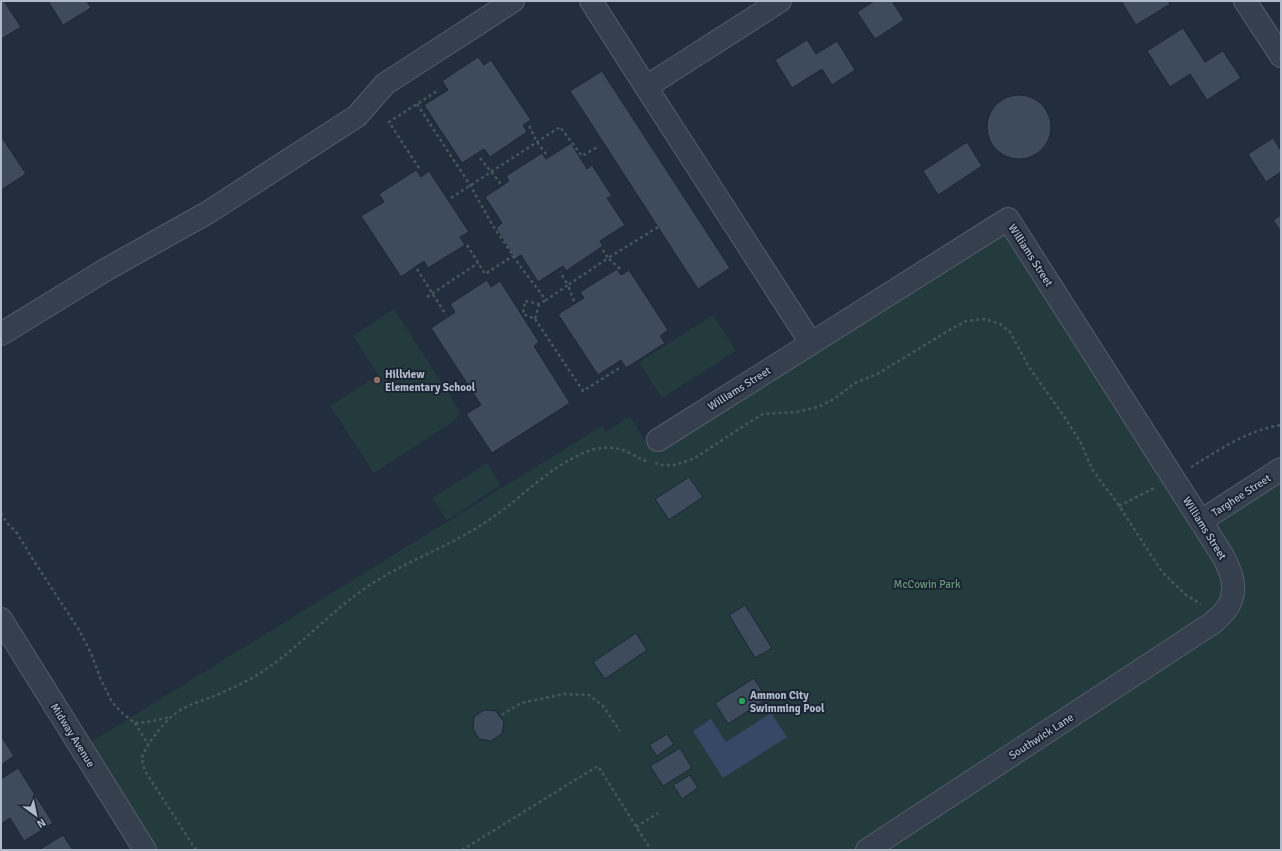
<svg xmlns="http://www.w3.org/2000/svg" width="1282" height="851" font-family="Signika,sans-serif">
<style>
.green{fill:#243b3e}
.water{fill:#354865}
.building{fill:#3d4b5d;stroke:#1d2634}
.lines{fill:none;stroke-linecap:round;stroke-linejoin:round}
.minor-casing{stroke:#545d6b;stroke-width:24}
.path{stroke:#42585b;stroke-width:2.5;stroke-dasharray:3 3;stroke-linecap:butt}
.minor{stroke:#363f4d;stroke-width:22}
.education-dot{fill:#8d6e63;stroke:#1b2432;stroke-width:1.5}
.leisure-dot{fill:#2e9e5b;stroke:#1b2432;stroke-width:1.5}
.labels{text-anchor:middle;stroke-width:4;stroke-linejoin:round;paint-order:stroke}
.street-label{font-size:11px;fill:#b1bac9;stroke:#1b2432}
.poi-label{font-size:11px;font-weight:bold;fill:#b1bac9;stroke:#1b2432;text-anchor:start}
.park-label{font-size:11px;fill:#679b74;stroke:#1b2432}
</style>
<rect width="100%" height="100%" fill="#222d3d"/>
<!-- green -->
<g class="green">
<polygon points="1008,219 1201,520 1281,469 1281,850 149,850 81,748 602,426 606,432 630,416 648,446"/>
<polygon points="394,309 459,410 457,419 374,473 330,406 378,375 353,336"/>
<polygon points="713,315 736,351 662,398 639,362"/>
<polygon points="487,463 501,485 447,520 432,498"/>
</g>
<!-- water -->
<polygon class="water" points="771,713 787,737 723,778 693,731 711,719 726,742"/>
<!-- building -->
<g class="building">
<polygon points="4,1 21,27 1,39 1,3"/>
<polygon points="48,1 87,1 91,8 63,25"/>
<polygon points="874,1 892,1 904,20 875,39 857,12"/>
<polygon points="1121,1 1168,1 1170,4 1136,25"/>
<polygon points="1183,28 1205,62 1223,51 1241,78 1207,100 1190,74 1170,87 1147,51"/>
<polygon points="807,40 816,54 837,41 855,70 832,85 822,69 792,88 775,60"/>
<polygon points="478,57 484,65 491,60 531,120 523,125 527,132 490,157 484,149 462,163 424,105 448,90 442,81"/>
<polygon points="602,71 730,268 698,289 570,91"/>
<circle cx="1019" cy="127" r="32"/>
<polygon points="1,136 26,174 1,190"/>
<polygon points="1273,138 1281,151 1281,172 1266,182 1248,154"/>
<polygon points="967,142 982,166 938,195 923,171"/>
<polygon points="571,143 587,169 592,165 612,196 607,198 625,225 600,241 603,246 566,271 563,266 538,282 521,255 515,259 496,228 502,223 485,197 509,181 506,176 542,153 546,159"/>
<polygon points="416,170 421,177 429,171 469,232 460,237 465,245 428,268 424,261 401,277 361,216 384,202 379,194"/>
<polygon points="1281,215 1281,232 1273,220"/>
<polygon points="617,269 621,275 629,270 668,330 660,336 665,343 626,368 621,360 598,375 558,314 584,298 580,292"/>
<polygon points="487,280 491,287 500,281 539,342 534,346 570,403 492,453 466,414 481,405 431,328 455,312 450,304"/>
<polygon points="689,477 703,497 669,520 655,499"/>
<polygon points="745,605 772,648 755,658 729,615"/>
<polygon points="636,633 647,650 605,679 593,662"/>
<polygon points="754,678 767,699 728,724 715,703"/>
<polygon points="484,710 496,711 504,722 502,734 491,741 479,739 473,729 474,717"/>
<polygon points="667,734 674,744 657,756 649,745"/>
<polygon points="1,736 14,756 1,765"/>
<polygon points="680,748 692,768 663,786 650,766"/>
<polygon points="18,768 53,823 24,841 10,818 1,824 1,779"/>
<polygon points="690,775 698,788 682,799 673,785"/>
<polygon points="63,835 73,850 39,850"/>
</g>
<g class="lines">
<!-- minor casing -->
<g class="minor-casing">
<g id="minor">
<polyline points="591,1 646,87"/>
<polyline points="780,1 646,87 811,343"/>
<polyline points="1245,1 1281,56"/>
<polyline points="1,334 107,269 207,213 357,116 385,84 513,1"/>
<path d="M658,440L1008,219L1223,556C1231,572 1238,587 1229,605C1226,611 1219,617 1214,622L867,850"/>
<polyline points="1201,521 1281,469"/>
<polyline points="1,619 145,850"/>
</g>
</g>
<!-- path -->
<g class="path">
<polyline points="417,104 470,185 493,226 520,266 546,300 568,285 560,272"/>
<polyline points="529,126 537,142 546,154"/>
<polyline points="480,158 501,184"/>
<polyline points="419,168 389,122 437,91"/>
<polyline points="451,198 560,127 582,156 599,146"/>
<polyline points="467,245 485,274 513,256"/>
<polyline points="417,269 446,315"/>
<polyline points="620,269 608,258 658,227"/>
<polyline points="427,297 478,263"/>
<polyline points="574,301 568,285 608,258 603,250"/>
<polyline points="539,304 535,319 523,314 525,301 539,304 546,300"/>
<polyline points="535,319 583,391 621,367"/>
<polyline points="655,463 661,465 675,465 695,458 745,425 763,414 796,412 818,407 834,399 855,383 877,374 897,362 948,331 966,321 985,319 1000,324 1010,332 1029,367 1063,415 1081,443 1092,469 1102,483 1116,501 1162,572 1186,595 1201,604"/>
<path d="M1191,467C1219,450 1248,430 1281,425"/>
<polyline points="1119,506 1154,488"/>
<polyline points="1,513 7,523 17,533 32,558 79,630 91,653 101,680 112,702 123,714 135,723 148,722 170,717"/>
<polyline points="502,715 521,703 564,694 589,695 603,706 620,731"/>
<polyline points="135,723 148,744"/>
<polyline points="636,827 658,813"/>
<path d="M196,850L145,771C144,767 142,762 142,759C142,750 163,724 170,718C181,707 198,702 212,697C230,689 249,681 265,670C303,644 334,608 373,583C409,560 450,546 486,522C520,500 548,467 586,452C598,447 613,446 626,451C634,455 640,459 648,462"/>
<polyline points="462,850 598,766 651,850"/>
</g>
<!-- minor -->
<use href="#minor" class="minor"/>
</g>
<!-- markers -->
<circle class="education-dot" cx="377" cy="380" r="4"/>
<circle class="leisure-dot" cx="742" cy="701" r="4"/>
<g class="labels">
<!-- street labels -->
<g class="street-label">
<text transform="translate(1031 255) rotate(57)" y="4">Williams Street</text>
<text transform="translate(739 388) rotate(-32)" y="4">Williams Street</text>
<text transform="translate(1241 495) rotate(-33)" y="4">Targhee Street</text>
<text transform="translate(1205 528) rotate(58)" y="4">Williams Street</text>
<text transform="translate(73 735) rotate(58)" y="4">Midway Avenue</text>
<text transform="translate(1041 736) rotate(-33)" y="4">Southwick Lane</text>
</g>
<!-- poi labels -->
<g class="poi-label">
<text x="385" y="378">Hillview<tspan x="385" dy="13">Elementary School</tspan></text>
<text x="750" y="699">Ammon City<tspan x="750" dy="13">Swimming Pool</tspan></text>
</g>
<!-- park labels -->
<g class="park-label">
<text x="927" y="588">McCowin Park</text>
</g>
</g>
<!-- border -->
<rect width="1282" height="851" fill="none" stroke="#b1bac9" stroke-width="4"/>
<!-- north arrow -->
<g transform="translate(36 815) rotate(147)" stroke="#1b2432" stroke-width="3" paint-order="stroke">
<path d="M0-3L7 15L0 10L-7 15Z" fill="#b1bac9"/>
<text y="-6" font-size="11" font-weight="bold" text-anchor="middle" fill="#b1bac9">N</text>
</g>
</svg>
